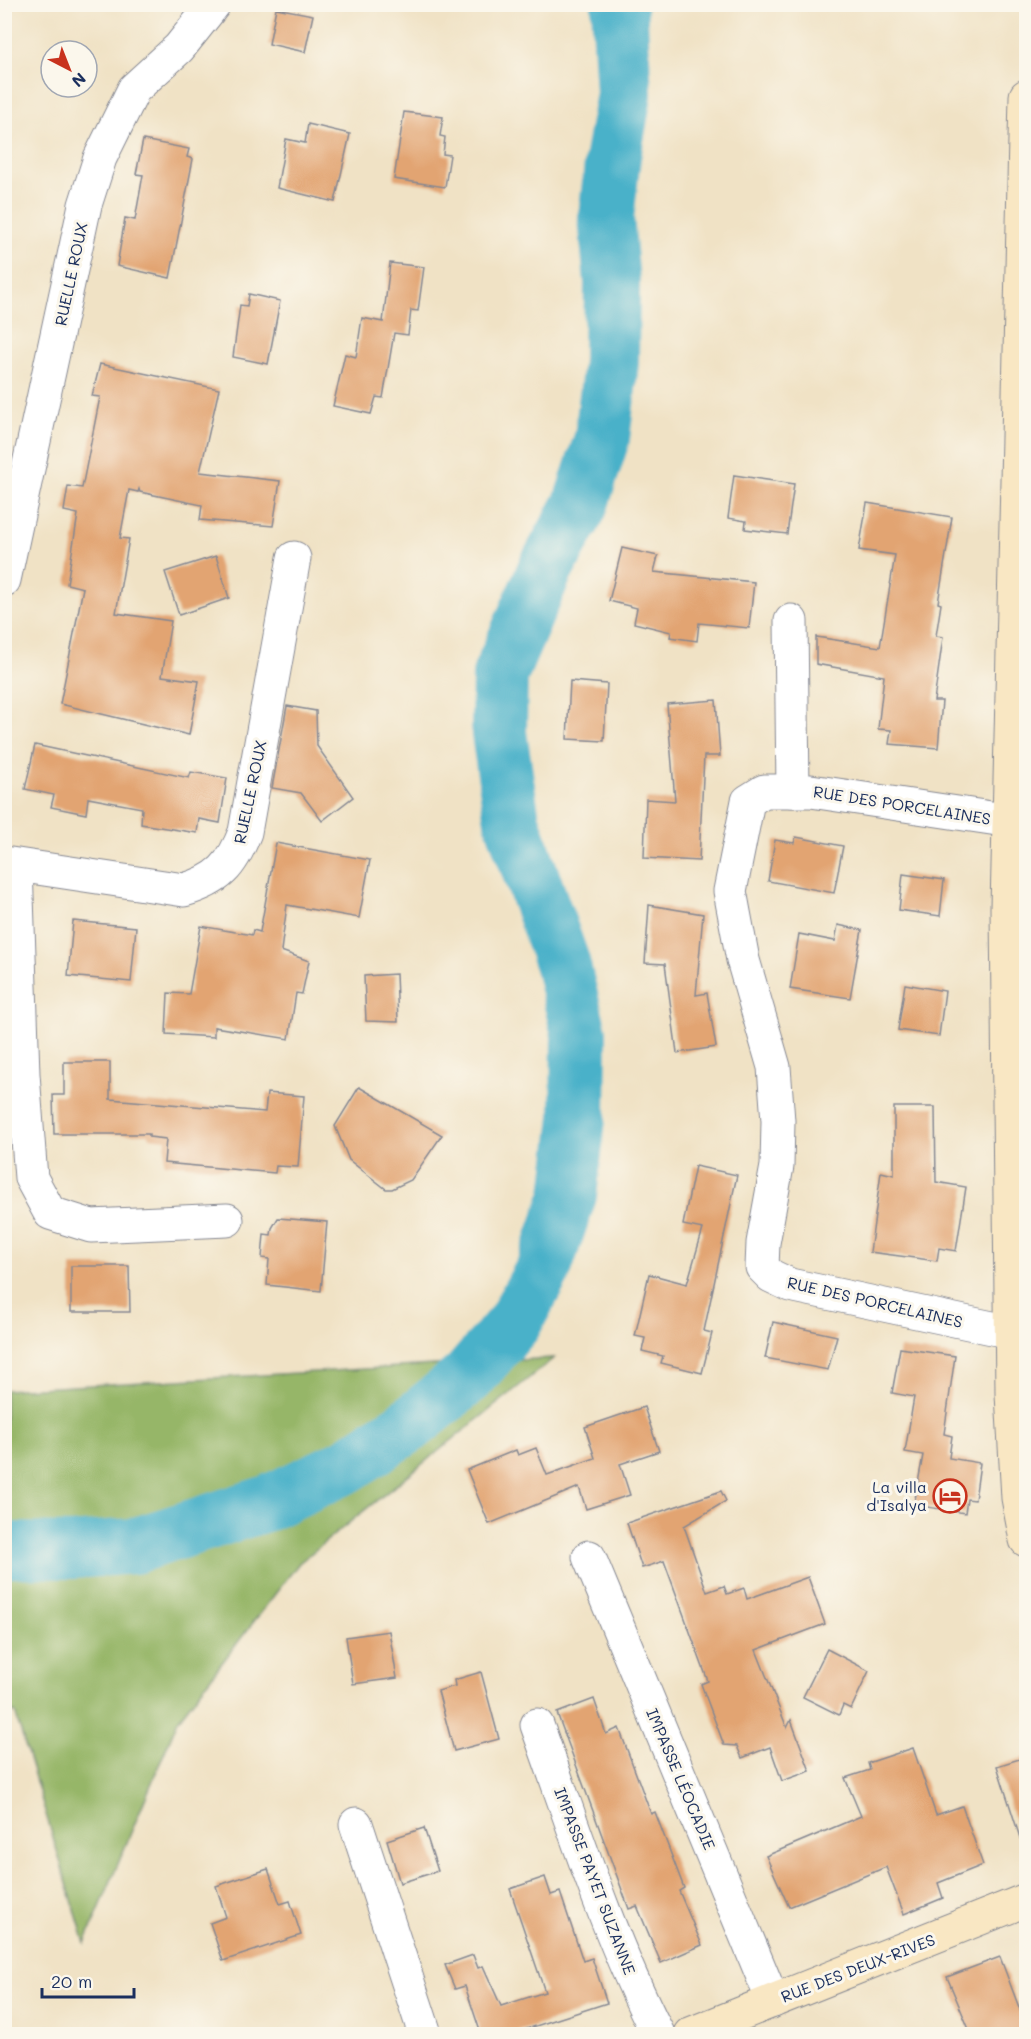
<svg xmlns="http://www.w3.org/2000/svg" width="1031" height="2039" font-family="Mali,sans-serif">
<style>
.forest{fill:#96b668;stroke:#587263;stroke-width:1.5}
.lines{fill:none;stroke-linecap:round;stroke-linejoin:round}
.river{stroke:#4ab1c9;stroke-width:56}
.building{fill:#e2a472}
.street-casing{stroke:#868892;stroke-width:35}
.secondary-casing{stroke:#868892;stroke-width:35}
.street{stroke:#fff;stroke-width:33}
.secondary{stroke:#f9e7c3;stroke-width:33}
.labels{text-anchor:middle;stroke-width:6;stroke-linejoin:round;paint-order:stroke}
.street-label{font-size:16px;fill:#1b2f5e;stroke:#fbf7ec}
.poi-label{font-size:16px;fill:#1b2f5e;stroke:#fbf7ec;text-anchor:end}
</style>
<rect width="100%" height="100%" fill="#fbf7ec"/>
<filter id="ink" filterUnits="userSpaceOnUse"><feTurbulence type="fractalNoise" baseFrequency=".0167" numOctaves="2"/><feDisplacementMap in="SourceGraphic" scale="12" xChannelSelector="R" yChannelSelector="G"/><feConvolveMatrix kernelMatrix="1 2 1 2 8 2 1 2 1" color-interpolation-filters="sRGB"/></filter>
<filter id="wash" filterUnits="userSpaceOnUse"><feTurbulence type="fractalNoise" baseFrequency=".008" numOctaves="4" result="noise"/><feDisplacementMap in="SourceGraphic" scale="24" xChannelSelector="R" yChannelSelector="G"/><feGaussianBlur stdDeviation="1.35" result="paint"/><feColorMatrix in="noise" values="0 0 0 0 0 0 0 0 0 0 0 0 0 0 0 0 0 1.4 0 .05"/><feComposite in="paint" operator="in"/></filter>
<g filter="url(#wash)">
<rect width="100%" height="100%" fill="#f0e2c5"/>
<!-- forest -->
<polygon class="forest" points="554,1358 299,1563 178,1720 85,1943 15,1712 5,1715 5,1390"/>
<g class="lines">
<!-- river -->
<polyline class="river" points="4,1550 72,1551 134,1546 268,1503 346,1466 408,1426 468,1377 514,1323 544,1268 569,1195 578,1118 579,1033 562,962 512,821 499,733 500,675 545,570 580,506 602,438 611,362 612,282 606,218 613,156 624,94 619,4"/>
</g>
<g id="blocks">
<!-- building -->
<g class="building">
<polygon points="276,8 313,15 305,52 269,44"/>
<polygon points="404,112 443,117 440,136 445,137 443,154 450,155 445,187 394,179"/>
<polygon points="308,124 350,134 335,202 277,188 286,139 305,143"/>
<polygon points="143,140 189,149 187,157 193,159 170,278 117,266 125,218 135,220 143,175 136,174"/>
<polygon points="390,263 424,267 418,311 411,310 408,335 394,333 383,398 376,397 371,414 333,406 345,354 356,357 362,318 383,322"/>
<polygon points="249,294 280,301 268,364 233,357 240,305 247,306"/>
<polygon points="100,364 219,389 200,472 280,481 273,526 200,520 202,505 140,492 139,489 138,492 129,490 120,538 129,539 116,613 171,621 162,676 199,681 189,735 60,704 83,588 67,584 78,514 64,511 68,486 82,488 100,397 92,396"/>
<polygon points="734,475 794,484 787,534 745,529 746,521 728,518"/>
<polygon points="867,503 952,517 938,603 941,604 936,636 943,637 934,701 942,701 938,748 889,744 891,730 878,729 884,676 816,664 816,637 880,647 895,555 859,550"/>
<polygon points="622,548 658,556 654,572 754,582 749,628 699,623 697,641 670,637 671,632 634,623 637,608 609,601"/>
<polygon points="216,556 229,598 179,615 165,572"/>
<polygon points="570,681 607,684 604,741 567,739"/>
<polygon points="716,700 720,756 704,756 699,861 644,858 646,799 675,801 667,704"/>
<polygon points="287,706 316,711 317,746 353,797 322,821 301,793 272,788"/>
<polygon points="35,745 189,778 191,772 227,778 220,823 199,819 197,833 141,824 142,808 88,798 86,814 51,807 54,795 25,789"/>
<polygon points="796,837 843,846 834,893 768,881 775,840 794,843"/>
<polygon points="276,843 370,860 359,918 287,905 281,951 309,961 302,994 296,993 289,1039 214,1027 214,1037 166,1034 168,993 189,994 201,926 252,935 253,930 260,932"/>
<polygon points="903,874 944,880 940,916 899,910"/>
<polygon points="649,905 703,914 696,995 707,993 716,1047 677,1053 665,964 645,963"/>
<polygon points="73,921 136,927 131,982 68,976"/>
<polygon points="838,925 862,930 850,998 790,989 799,934 835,941"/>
<polygon points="396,974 398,1022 366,1021 364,976"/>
<polygon points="905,984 945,991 939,1036 898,1030"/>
<polygon points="64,1062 110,1062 110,1099 265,1112 267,1093 304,1096 298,1167 276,1166 275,1173 164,1163 166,1139 149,1137 149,1134 54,1134 53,1095 64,1095"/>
<polygon points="359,1087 442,1135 411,1180 392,1189 386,1189 349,1160 335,1126"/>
<polygon points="894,1107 935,1107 936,1182 966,1187 956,1251 939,1248 937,1261 870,1252 881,1172 894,1175"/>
<polygon points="695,1166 737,1175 704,1331 712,1333 702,1373 661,1363 663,1356 642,1351 645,1338 635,1336 649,1274 687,1284 703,1229 683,1225"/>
<polygon points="278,1218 327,1222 321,1291 267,1285 269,1259 262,1258 264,1234 271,1235 272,1228"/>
<polygon points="71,1266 129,1266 130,1312 71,1312"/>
<polygon points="773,1322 837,1336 828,1370 765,1358"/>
<polygon points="900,1348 955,1356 944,1434 952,1436 949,1458 980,1463 975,1500 967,1499 965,1513 914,1505 923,1455 905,1452 914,1397 892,1393"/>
<polygon points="644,1407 659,1451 620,1464 630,1495 586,1509 579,1487 489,1524 467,1470 516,1450 518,1455 536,1448 547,1475 595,1458 585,1427"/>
<polygon points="721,1491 726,1501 684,1526 707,1592 724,1586 727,1594 744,1588 747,1599 808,1577 825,1624 756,1650 787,1728 791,1720 810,1771 782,1781 770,1747 742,1758 737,1746 724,1745 701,1684 708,1681 664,1561 642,1568 627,1523"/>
<polygon points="389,1631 397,1678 353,1684 346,1637"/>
<polygon points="827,1649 869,1671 851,1709 843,1705 839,1715 803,1697"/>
<polygon points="481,1672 499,1739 454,1751 438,1691 455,1686 454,1680"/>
<polygon points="594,1699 606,1734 619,1728 651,1814 655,1812 684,1888 679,1891 702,1945 661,1963 637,1906 629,1909 557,1713"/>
<polygon points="913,1748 936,1815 962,1806 983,1865 938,1883 943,1898 904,1914 886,1867 789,1907 766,1856 861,1816 845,1778 870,1770 868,1763"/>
<polygon points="1026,1757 1026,1840 1021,1841 997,1766"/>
<polygon points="424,1828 438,1871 400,1883 387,1840"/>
<polygon points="268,1869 280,1904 290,1901 301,1935 223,1961 210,1923 226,1917 216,1886"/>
<polygon points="545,1877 551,1895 560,1892 583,1961 592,1958 607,2003 511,2034 481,2034 465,1986 455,1989 445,1965 473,1955 478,1968 483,1966 501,2006 545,1992 510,1889"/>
<polygon points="1000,1957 1026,2026 1026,2034 971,2034 947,1977"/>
</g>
</g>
</g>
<g filter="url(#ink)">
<use href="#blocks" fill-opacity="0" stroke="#868892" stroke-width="1.5"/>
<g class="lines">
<!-- street casing -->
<g class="street-casing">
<g id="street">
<polyline points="4,580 85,205 100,158 134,89 179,48 214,4"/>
<polyline points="791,621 793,791"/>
<polyline points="1011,821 811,791 764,791 748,801 730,891 743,960 774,1067 778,1121 777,1166 763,1243 762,1267 771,1276 790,1285 1011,1332"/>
<path d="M4,863L184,890C219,880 232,866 245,832L294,558"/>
<polyline points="16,866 23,1074 31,1178 50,1213 91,1226 227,1220"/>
<polyline points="589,1557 773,2001"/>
<path d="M537,1725C574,1828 608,1936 658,2034"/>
<polyline points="356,1824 425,2034"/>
</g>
</g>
<!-- secondary casing -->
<g class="secondary-casing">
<g id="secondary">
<polyline points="1026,96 1007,908 1012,1394 1018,1498 1026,1540"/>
<polyline points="690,2034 1026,1900"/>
</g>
</g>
<!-- street -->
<use href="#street" class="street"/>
<!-- secondary -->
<use href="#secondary" class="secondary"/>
</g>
</g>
<!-- icons -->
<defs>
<g id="hotel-ring" transform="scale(1.725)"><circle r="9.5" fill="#fbf7ec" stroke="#c8321e" stroke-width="1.5"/><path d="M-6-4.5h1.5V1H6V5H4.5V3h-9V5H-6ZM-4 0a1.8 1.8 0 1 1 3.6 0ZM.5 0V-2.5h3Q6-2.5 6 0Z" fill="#c8321e"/></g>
</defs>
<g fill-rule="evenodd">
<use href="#hotel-ring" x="950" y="1496"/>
</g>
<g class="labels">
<!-- street labels -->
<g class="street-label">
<text transform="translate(71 274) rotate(-78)" y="6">RUELLE ROUX</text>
<text transform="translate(250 792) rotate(-78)" y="6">RUELLE ROUX</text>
<text transform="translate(902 805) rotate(9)" y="6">RUE DES PORCELAINES</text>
<text transform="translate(875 1302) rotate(13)" y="6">RUE DES PORCELAINES</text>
<text transform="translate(681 1779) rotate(67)" y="6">IMPASSE LÉOCADIE</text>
<text transform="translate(595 1881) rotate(69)" y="6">IMPASSE PAYET SUZANNE</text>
<text transform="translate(858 1968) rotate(-21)" y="6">RUE DES DEUX-RIVES</text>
</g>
<!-- poi labels -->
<g class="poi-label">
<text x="927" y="1493">La villa<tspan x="927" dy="18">d'Isalya</tspan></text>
</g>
</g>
<!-- margin -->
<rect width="1031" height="2039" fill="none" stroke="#fbf7ec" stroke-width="24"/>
<!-- north arrow -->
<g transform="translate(69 69) rotate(138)"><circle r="28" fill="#fbf7ec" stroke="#a1a7b3" stroke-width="1.5"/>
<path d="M0-4.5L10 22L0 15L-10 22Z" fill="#c8321e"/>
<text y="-9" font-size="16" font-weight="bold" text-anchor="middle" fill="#1b2f5e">N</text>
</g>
<!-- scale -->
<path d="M42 1988v9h92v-9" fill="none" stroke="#1b2f5e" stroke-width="3"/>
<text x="51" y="1988" font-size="18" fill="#1b2f5e" stroke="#fbf7ec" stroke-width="4.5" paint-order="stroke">20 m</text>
</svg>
